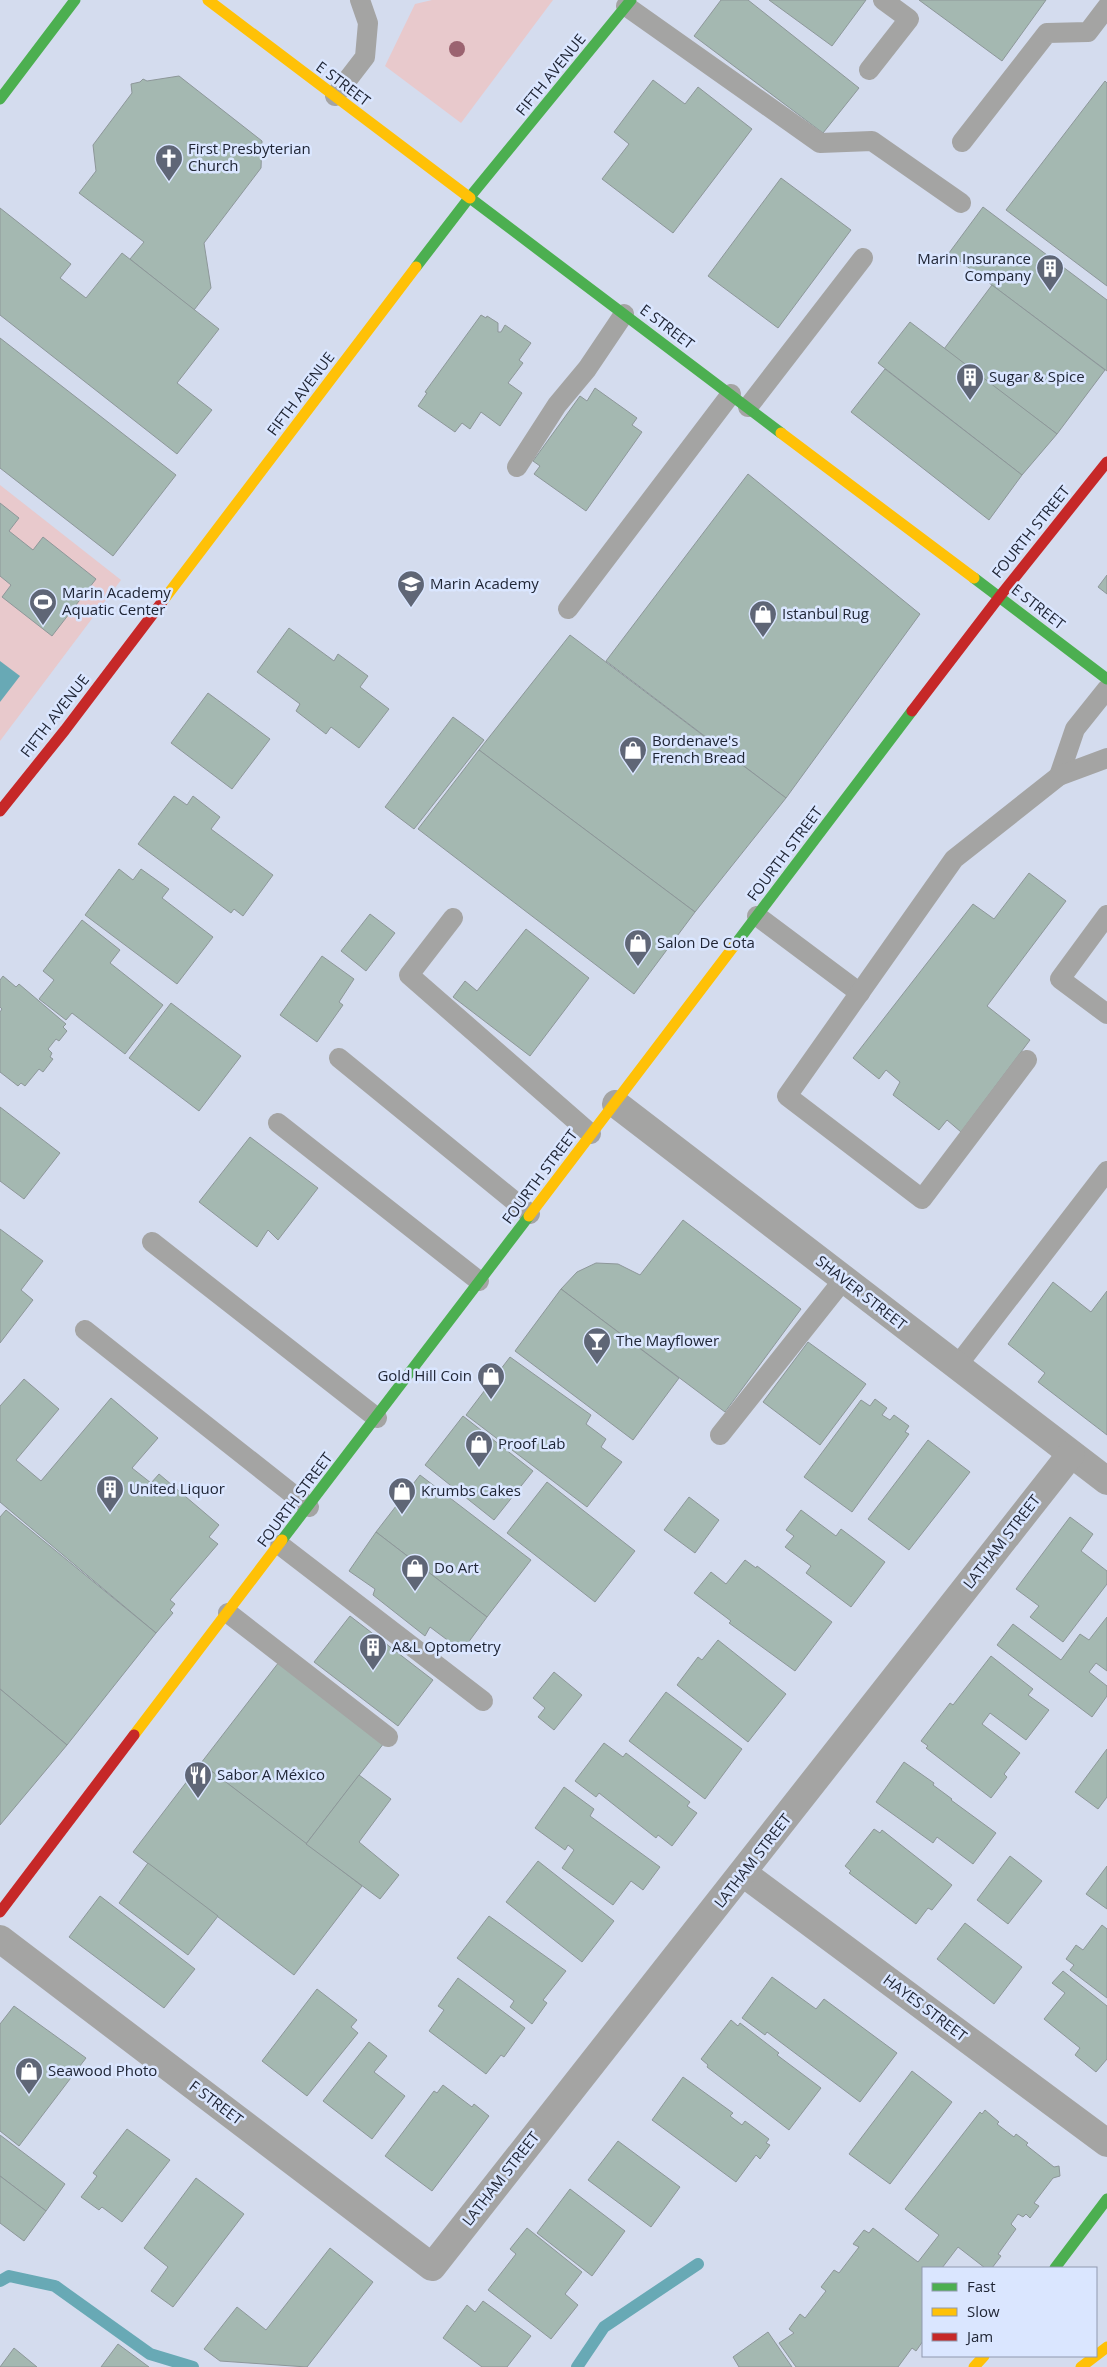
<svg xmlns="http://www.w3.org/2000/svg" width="1107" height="2367" font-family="'Open Sans',sans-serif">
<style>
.green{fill:#e8c9cc}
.water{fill:#68a9b5}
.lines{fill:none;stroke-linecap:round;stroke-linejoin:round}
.stream{stroke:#68a9b5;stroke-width:12}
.building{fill:#a4b8b1;stroke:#8d9799}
.lane{stroke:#a4a4a3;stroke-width:20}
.street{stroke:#a4a4a3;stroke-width:28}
.fast{stroke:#4caf50;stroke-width:11}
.slow{stroke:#ffc107;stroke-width:11}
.jam{stroke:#c62828;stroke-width:11}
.tree{fill:#9b6370}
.labels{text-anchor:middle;stroke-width:5;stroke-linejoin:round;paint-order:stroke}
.street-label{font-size:15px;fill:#202636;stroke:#dae6ff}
.poi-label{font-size:15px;fill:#202636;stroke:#dae6ff;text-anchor:start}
</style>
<rect width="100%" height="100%" fill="#d4dcee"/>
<!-- green -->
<g class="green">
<polygon points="432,0 553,0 461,123 385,66 415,4"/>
<polygon points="0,485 121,580 0,741"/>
</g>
<!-- water -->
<polygon class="water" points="0,661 20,676 0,702"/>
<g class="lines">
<!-- stream -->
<g class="stream">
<polyline points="0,2281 9,2276 55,2286 150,2354 193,2367"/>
<polyline points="577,2367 604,2327 698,2264"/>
</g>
</g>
<!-- building -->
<g class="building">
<polygon points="721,0 748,0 859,88 823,133 694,36"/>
<polygon points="769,0 866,0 832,46"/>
<polygon points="919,0 1046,0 1002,61"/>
<polygon points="179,76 262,141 261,168 204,243 211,288 194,310 130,259 144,242 79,193 96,171 93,145 132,93 131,84 140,82 143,79 147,81"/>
<polygon points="653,80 685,104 698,87 752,129 673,233 602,179 629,144 614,132"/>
<polygon points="1105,81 1107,83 1107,286 1006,210"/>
<polygon points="781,178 851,230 778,328 708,276"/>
<polygon points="983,207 1107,300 1107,371 949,253"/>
<polygon points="0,208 71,264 60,278 86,298 122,253 219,329 177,383 212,410 177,454 0,315"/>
<polygon points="992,285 1105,370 1057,434 944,349"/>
<polygon points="481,315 486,318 487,316 498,323 498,332 501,332 505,325 531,343 519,360 523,363 508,383 522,393 500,426 481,412 470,429 462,423 455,432 418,406 427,393 425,392"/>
<polygon points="910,322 1057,434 1022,475 878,363"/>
<polygon points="0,338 176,475 113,556 0,468"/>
<polygon points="885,369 1022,475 989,520 851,412"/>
<polygon points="595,388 637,418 632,425 642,432 586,511 534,474 540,466 533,461 580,396 587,401"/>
<polygon points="748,474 920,614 786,798 606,661"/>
<polygon points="0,503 19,518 9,531 33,550 43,537 96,579 52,636 2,597 11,585 0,576"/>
<polygon points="1107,575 1107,594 1098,587"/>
<polygon points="289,628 334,661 338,654 368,676 360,687 389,709 359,748 331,727 326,734 296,711 300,704 257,672"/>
<polygon points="570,635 786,798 695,912 479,750"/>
<polygon points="208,693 270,739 232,789 171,743"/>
<polygon points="453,717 484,740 414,829 385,807"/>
<polygon points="479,750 695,912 634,994 418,829"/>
<polygon points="174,796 187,805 193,796 220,817 211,829 273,875 243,916 234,909 231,913 138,844"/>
<polygon points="119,869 133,880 141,869 169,889 162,898 213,937 177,984 85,915"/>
<polygon points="1029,873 1066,901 987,1006 1030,1040 961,1132 947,1120 939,1130 893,1095 900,1082 886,1070 879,1079 853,1058 973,904 994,919"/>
<polygon points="370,914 395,933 366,971 341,951"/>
<polygon points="82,920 120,950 110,963 163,1005 125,1054 72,1013 66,1020 39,999 54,980 43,971"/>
<polygon points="526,929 589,978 530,1056 453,997 465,981 477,991"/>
<polygon points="322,956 354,979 339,1002 343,1005 317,1042 280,1015"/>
<polygon points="3,976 16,987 19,984 66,1024 63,1027 67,1031 59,1041 56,1039 48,1049 52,1053 50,1057 53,1059 43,1072 39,1069 25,1086 21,1083 18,1086 0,1072 0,1012 2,1009 0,1007 0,980"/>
<polygon points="171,1003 241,1056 199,1111 129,1058"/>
<polygon points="0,1107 60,1153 24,1199 0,1181"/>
<polygon points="250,1137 318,1188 278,1240 268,1230 257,1247 199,1202"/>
<polygon points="683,1220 801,1309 725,1412 561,1289 577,1272 596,1263 618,1264 640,1275"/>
<polygon points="0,1229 43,1261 21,1290 33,1300 0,1343"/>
<polygon points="1053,1282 1091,1312 1107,1291 1107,1435 1038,1382 1045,1373 1008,1344"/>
<polygon points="561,1289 679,1378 633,1440 515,1351"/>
<polygon points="808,1342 866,1384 820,1445 763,1402"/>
<polygon points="510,1357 591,1415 586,1424 606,1439 601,1447 622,1462 587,1507 466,1415"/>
<polygon points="24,1379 59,1409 16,1460 41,1481 111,1398 158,1438 132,1468 151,1483 159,1474 219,1525 209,1537 218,1544 170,1600 175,1604 170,1610 173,1613 156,1633 0,1502 0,1406"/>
<polygon points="875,1399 887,1408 882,1415 890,1420 894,1415 909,1426 905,1432 909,1434 852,1512 804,1477 861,1400 870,1406"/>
<polygon points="463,1416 533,1471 494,1520 425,1465"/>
<polygon points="928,1440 970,1472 909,1550 868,1519"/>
<polygon points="420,1475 531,1560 487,1617 376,1532"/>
<polygon points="547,1482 635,1551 595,1602 507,1533"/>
<polygon points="689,1497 719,1520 695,1553 664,1530"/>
<polygon points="6,1510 156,1633 67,1745 0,1689 0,1517"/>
<polygon points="801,1510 836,1536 841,1529 885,1562 851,1607 806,1573 811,1566 785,1547 794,1536 786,1530"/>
<polygon points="1070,1517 1093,1534 1081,1551 1107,1571 1107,1584 1063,1642 1030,1617 1039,1606 1016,1589"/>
<polygon points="376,1532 487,1617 462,1651 430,1627 425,1636 373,1595 375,1589 349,1571"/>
<polygon points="745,1560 756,1568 757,1566 832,1622 795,1671 729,1623 731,1621 694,1593 711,1572 726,1584"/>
<polygon points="350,1616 433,1680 398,1726 314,1662"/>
<polygon points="1107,1617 1107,1671 1096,1663 1089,1672 1107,1686 1107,1696 1092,1717 997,1645 1013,1624 1061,1660 1080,1634 1089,1640"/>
<polygon points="718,1640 786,1694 748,1742 677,1685 698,1657 702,1660"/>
<polygon points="991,1656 1033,1689 1028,1695 1049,1710 1026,1740 990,1713 982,1724 1020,1753 1004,1774 1007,1777 991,1798 926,1748 928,1746 921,1741 950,1703 953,1705"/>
<polygon points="279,1662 384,1743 306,1844 201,1763"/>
<polygon points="554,1672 582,1695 554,1730 538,1717 545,1708 533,1698"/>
<polygon points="0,1689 67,1745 0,1825"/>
<polygon points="666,1692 742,1749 705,1799 629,1741"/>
<polygon points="604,1743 623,1757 626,1753 690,1802 687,1806 697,1813 672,1846 658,1835 656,1838 599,1793 596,1797 575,1781"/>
<polygon points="1107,1749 1107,1797 1098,1809 1075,1792"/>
<polygon points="904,1762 934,1783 933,1785 952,1799 951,1800 996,1833 973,1864 937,1837 933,1843 876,1802"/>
<polygon points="201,1763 362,1886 294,1975 133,1852"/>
<polygon points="359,1775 391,1799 359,1842 399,1875 380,1899 306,1844"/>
<polygon points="564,1787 594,1809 590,1816 660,1867 643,1890 631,1881 613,1905 562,1868 574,1850 568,1845 565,1850 535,1828"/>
<polygon points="874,1829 880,1833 882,1830 952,1885 932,1910 928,1908 916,1924 849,1873 851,1871 845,1866"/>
<polygon points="1010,1856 1042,1881 1008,1924 977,1900"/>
<polygon points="538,1861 614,1921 582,1962 506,1902"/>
<polygon points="148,1863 218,1916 188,1955 119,1903"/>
<polygon points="1107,1866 1107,1909 1086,1894"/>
<polygon points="100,1896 195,1969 164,2008 69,1937"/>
<polygon points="489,1916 566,1971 543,2000 547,2003 532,2024 510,2007 514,2001 457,1958"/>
<polygon points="965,1923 1022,1967 994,2004 937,1959"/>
<polygon points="1102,1925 1107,1929 1107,1998 1070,1970 1074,1965 1066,1959 1076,1945 1083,1950"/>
<polygon points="1063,1971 1107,2006 1107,2059 1096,2072 1075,2055 1080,2048 1044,2019 1065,1993 1052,1983"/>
<polygon points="772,1977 816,2009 824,1999 897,2053 860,2102 767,2032 765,2035 742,2018"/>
<polygon points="458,1978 525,2028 504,2057 501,2055 486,2074 429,2031 444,2010 438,2006"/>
<polygon points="317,1989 357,2020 351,2027 358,2033 307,2096 262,2061"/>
<polygon points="14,2006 86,2058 19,2146 0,2131 0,2024"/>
<polygon points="731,2020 738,2026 740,2023 779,2053 777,2055 821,2088 789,2130 707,2067 708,2065 701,2059"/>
<polygon points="369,2042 387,2056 374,2072 405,2096 372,2139 323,2101"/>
<polygon points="912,2071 952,2102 890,2184 849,2154"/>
<polygon points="683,2077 733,2113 730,2116 742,2125 745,2121 769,2139 766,2143 770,2145 760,2159 756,2155 736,2182 652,2120"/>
<polygon points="443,2085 472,2107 474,2104 489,2116 432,2191 385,2156 434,2091 437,2093"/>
<polygon points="985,2110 999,2122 997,2124 1014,2137 1016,2134 1028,2143 1026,2145 1054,2167 1059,2166 1060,2176 1053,2178 1034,2203 1039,2206 1030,2218 1026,2214 1023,2217 1018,2214 1011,2224 1016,2229 998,2254 1001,2256 992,2268 985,2268 958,2247 942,2268 923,2268 923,2341 916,2351 912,2348 898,2367 796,2367 779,2343 794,2333 789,2329 800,2314 805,2318 826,2291 821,2287 834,2270 839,2273 859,2247 853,2244 864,2230 869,2233 873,2228 918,2262 939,2235 905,2209 980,2112 982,2114"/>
<polygon points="127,2129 170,2160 122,2222 102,2207 99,2210 81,2197 97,2176 93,2173"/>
<polygon points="0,2135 65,2184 46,2211 0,2176"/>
<polygon points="618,2141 680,2187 651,2227 588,2180"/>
<polygon points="0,2176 46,2211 24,2241 0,2223"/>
<polygon points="196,2178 244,2214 173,2307 151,2291 168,2267 144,2248"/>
<polygon points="570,2189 625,2231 592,2276 537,2233"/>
<polygon points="527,2228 582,2272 565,2294 578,2305 551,2339 488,2290 516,2254 510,2249"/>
<polygon points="330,2248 373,2282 307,2367 220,2361 204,2349 237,2307 266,2330"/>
<polygon points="483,2301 531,2336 507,2367 482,2367 443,2338 467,2305 475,2312"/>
<polygon points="768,2332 792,2367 739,2367 733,2357"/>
<polygon points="118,2344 149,2367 101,2367"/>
<polygon points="14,2348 37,2367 0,2367"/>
</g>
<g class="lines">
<!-- lane -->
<g class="lane">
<polyline points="626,6 820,143 872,141 961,203"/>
<polyline points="869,70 909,19 883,0"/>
<polyline points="335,96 365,57 368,23 360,0"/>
<polyline points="962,142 1047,33 1088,32 1107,7"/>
<polyline points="748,407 863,258"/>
<polyline points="517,467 557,405 587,369 624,314"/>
<polyline points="568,609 731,394"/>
<polyline points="1059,776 1075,729 1107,689"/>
<polyline points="1107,915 1060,979 1107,1014"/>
<polyline points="757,916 860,993"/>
<polyline points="453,918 409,975 591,1134"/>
<polyline points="339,1058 530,1214"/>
<polyline points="1027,1060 922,1199 787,1096 954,859 1059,776 1107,758"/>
<polyline points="278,1123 479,1281"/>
<polyline points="152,1242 377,1418"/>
<polyline points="85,1330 309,1507"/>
<polyline points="957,1366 1107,1171"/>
<polyline points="720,1435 844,1279"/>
<polyline points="280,1545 483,1701"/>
<polyline points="228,1613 388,1737"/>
</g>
<!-- street -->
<g class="street">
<polyline points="616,1104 1107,1481"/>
<polyline points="743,1873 1107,2143"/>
<polyline points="0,1939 432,2267 1071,1454"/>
</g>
<!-- fast -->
<g class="fast">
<polyline points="0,99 75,0"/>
<polyline points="470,198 781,433"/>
<polyline points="416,267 469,198 631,0"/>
<polyline points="974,578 1107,679"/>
<polyline points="734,946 912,711"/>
<polyline points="282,1540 529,1216"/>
<polyline points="1055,2268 1107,2199"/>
</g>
<!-- slow -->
<g class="slow">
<polyline points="208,0 470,198"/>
<polyline points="781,433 974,578"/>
<polyline points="162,602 416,267"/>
<polyline points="529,1216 734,946"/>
<polyline points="134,1735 282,1540"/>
<polyline points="974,2367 984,2356"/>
<polyline points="1081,2367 1107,2347"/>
</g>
<!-- jam -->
<g class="jam">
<polyline points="912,711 1000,596 1107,462"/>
<polyline points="0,811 65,730 162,602"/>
<polyline points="0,1912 134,1735"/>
</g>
</g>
<!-- trees -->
<circle class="tree" cx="457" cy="49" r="8"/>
<!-- icons -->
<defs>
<g id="church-pin" transform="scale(1.4375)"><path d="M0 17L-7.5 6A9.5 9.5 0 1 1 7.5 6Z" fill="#5f6676" stroke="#dae6ff"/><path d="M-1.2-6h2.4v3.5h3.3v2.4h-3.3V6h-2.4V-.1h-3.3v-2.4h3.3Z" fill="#fff"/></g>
<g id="building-pin" transform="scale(1.4375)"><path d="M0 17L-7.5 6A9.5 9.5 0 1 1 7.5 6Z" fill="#5f6676" stroke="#dae6ff"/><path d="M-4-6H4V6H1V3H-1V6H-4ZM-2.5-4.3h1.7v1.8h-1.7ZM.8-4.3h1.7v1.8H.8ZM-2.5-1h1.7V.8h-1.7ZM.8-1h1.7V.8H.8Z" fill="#fff"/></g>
<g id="school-pin" transform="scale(1.4375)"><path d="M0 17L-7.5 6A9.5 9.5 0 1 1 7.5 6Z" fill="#5f6676" stroke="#dae6ff"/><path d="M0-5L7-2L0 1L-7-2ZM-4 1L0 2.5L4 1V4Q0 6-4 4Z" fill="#fff"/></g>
<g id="stadium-pin" transform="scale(1.4375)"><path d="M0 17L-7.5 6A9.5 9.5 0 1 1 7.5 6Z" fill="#5f6676" stroke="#dae6ff"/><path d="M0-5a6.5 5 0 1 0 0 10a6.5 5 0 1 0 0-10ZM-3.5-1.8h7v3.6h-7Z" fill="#fff"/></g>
<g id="shop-pin" transform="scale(1.4375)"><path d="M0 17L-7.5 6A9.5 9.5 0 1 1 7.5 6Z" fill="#5f6676" stroke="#dae6ff"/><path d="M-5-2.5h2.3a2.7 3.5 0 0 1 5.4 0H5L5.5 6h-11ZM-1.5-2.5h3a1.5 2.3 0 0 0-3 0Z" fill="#fff"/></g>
<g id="bar-pin" transform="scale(1.4375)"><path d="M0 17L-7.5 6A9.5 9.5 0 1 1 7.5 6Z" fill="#5f6676" stroke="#dae6ff"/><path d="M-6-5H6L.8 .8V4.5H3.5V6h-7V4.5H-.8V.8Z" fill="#fff"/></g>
<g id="restaurant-pin" transform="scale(1.4375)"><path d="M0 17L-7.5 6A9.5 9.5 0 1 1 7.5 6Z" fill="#5f6676" stroke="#dae6ff"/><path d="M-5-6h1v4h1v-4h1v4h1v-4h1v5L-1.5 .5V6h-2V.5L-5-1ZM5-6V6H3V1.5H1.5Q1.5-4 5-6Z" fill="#fff"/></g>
</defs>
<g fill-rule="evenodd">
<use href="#church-pin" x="169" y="158"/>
<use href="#building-pin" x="1050" y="268"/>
<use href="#building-pin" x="970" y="377"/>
<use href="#school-pin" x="411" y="584"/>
<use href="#stadium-pin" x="43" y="602"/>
<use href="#shop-pin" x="763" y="614"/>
<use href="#shop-pin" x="633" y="750"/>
<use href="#shop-pin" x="638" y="943"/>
<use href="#bar-pin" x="597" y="1341"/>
<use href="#shop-pin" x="491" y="1376"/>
<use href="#shop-pin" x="479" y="1444"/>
<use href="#building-pin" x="110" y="1489"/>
<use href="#shop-pin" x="402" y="1491"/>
<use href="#shop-pin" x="415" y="1568"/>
<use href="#building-pin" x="373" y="1647"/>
<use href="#restaurant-pin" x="198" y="1775"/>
<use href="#shop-pin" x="29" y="2071"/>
</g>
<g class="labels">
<!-- street labels -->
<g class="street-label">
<text transform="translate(551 75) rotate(-51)" y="5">FIFTH AVENUE</text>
<text transform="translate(343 84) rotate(37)" y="5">E STREET</text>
<text transform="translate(667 327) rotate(37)" y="5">E STREET</text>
<text transform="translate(301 394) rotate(-53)" y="5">FIFTH AVENUE</text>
<text transform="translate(1031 532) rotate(-51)" y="5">FOURTH STREET</text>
<text transform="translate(1038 607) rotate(38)" y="5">E STREET</text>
<text transform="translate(55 716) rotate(-52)" y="5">FIFTH AVENUE</text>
<text transform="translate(785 854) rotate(-53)" y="5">FOURTH STREET</text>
<text transform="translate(540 1177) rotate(-53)" y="5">FOURTH STREET</text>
<text transform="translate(861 1293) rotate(38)" y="5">SHAVER STREET</text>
<text transform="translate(295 1500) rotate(-53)" y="5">FOURTH STREET</text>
<text transform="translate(1002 1542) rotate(-52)" y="5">LATHAM STREET</text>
<text transform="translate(753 1861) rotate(-52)" y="5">LATHAM STREET</text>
<text transform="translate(925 2008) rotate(37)" y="5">HAYES STREET</text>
<text transform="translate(216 2103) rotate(37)" y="5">F STREET</text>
<text transform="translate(501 2179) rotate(-52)" y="5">LATHAM STREET</text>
</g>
<!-- poi labels -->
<g class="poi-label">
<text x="188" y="154">First Presbyterian<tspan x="188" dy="17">Church</tspan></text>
<text x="1031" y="264" text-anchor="end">Marin Insurance<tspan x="1031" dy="17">Company</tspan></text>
<text x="989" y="382">Sugar &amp; Spice</text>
<text x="430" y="589">Marin Academy</text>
<text x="62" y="598">Marin Academy<tspan x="62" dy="17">Aquatic Center</tspan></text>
<text x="782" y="619">Istanbul Rug</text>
<text x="652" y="746">Bordenave's<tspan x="652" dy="17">French Bread</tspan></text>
<text x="657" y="948">Salon De Cota</text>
<text x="616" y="1346">The Mayflower</text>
<text x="472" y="1381" text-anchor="end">Gold Hill Coin</text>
<text x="498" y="1449">Proof Lab</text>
<text x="129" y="1494">United Liquor</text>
<text x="421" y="1496">Krumbs Cakes</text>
<text x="434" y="1573">Do Art</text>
<text x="392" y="1652">A&amp;L Optometry</text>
<text x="217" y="1780">Sabor A México</text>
<text x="48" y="2076">Seawood Photo</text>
</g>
</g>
<!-- legend -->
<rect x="922" y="2267" width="175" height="90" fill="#dae6ff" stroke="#9099af"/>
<rect x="932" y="2283" width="25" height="8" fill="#4caf50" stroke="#9099af"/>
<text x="967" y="2292" font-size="15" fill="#202636">Fast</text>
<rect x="932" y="2308" width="25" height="8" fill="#ffc107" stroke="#9099af"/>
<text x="967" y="2317" font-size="15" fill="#202636">Slow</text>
<rect x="932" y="2333" width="25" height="8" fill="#c62828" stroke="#9099af"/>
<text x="967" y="2342" font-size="15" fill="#202636">Jam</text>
</svg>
